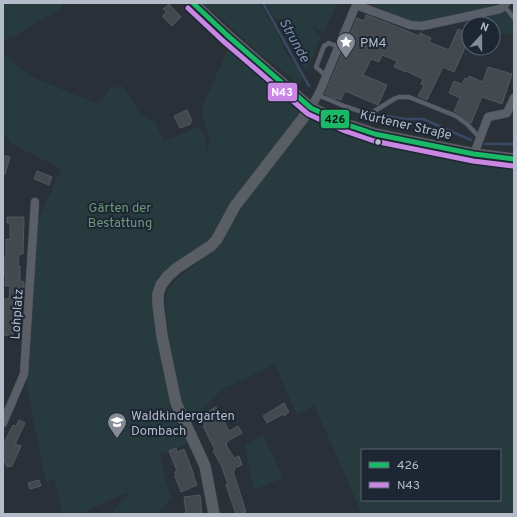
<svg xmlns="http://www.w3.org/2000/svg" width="517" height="517" font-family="Overpass,sans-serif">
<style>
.green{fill:#273a3e;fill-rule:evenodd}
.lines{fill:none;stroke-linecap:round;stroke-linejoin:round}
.stream{stroke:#384963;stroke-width:2.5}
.building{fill:#444950;stroke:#52575f}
.lane-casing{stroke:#484c53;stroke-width:5}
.street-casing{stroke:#484c53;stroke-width:9}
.secondary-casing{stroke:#484c53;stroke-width:12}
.lane{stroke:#5a5e66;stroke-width:4}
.street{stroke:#5a5e66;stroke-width:8}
.secondary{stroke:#595d64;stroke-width:11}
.bus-1-casing{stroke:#1d2633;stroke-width:8}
.bus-2-casing{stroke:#1d2633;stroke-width:8}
.bus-1{stroke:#1ab867;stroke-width:5}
.bus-2{stroke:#c787e3;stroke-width:5}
.bus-dot{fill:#b4bcc9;stroke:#1d2633;stroke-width:1.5}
.labels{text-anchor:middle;stroke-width:4;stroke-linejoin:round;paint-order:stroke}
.poi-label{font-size:13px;fill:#b4bcc9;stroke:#1d2633;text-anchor:start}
.street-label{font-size:13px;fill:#b4bcc9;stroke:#1d2633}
.park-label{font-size:13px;fill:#6b9a76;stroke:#1d2633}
.water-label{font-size:14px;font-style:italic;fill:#7c92b1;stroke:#1d2633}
.line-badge{stroke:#1d2633;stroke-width:1.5}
.badge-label{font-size:11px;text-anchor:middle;font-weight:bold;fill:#fff}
.pale-badge-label{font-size:11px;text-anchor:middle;font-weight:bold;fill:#111}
</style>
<rect width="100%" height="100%" fill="#2a3038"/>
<!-- green -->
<g class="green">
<polygon points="3,3 63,3 61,9 39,21 15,36 3,40"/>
<polygon points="201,3 259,3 265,10 268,20 274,25 285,51 298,68 303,78 299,86 293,80 275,65 262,56 224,21"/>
<polygon points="266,3 337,3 324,32 313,27 317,33 322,35 306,71 294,50 290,48 289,41 285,38 279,19 274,18"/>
<polygon points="366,3 504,3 501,6 438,19 413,23"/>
<polygon points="514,8 514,35 493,32 493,24 473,24 476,15 430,29 416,26 439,23"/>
<path d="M229,47L246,63L248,67L303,110L261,163L222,217L209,239L195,251L164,272L158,279L154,288V311L158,345L170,407L188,444L163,453L159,454L164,471L165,480L172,499L169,501L158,514H142V511L139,514H114L112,512L131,491L79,514H63L54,479L46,482L26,382L38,221L61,169L10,143L9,139L3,134V52L18,66L32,77L98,104L110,88L123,86L140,114L155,122L164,141L199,127C207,137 206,142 206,154L210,139L201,110Z"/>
<path d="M313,116C320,121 327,124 335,128C343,131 349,136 357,139C373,146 392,148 409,149L514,169V514H362L314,405L297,415L275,364L221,390L191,423L181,403L169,343L165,302L166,294L170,287L174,281L181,275L202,260L219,246L232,223L255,189ZM362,450H500V500H362Z"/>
<polygon points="263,435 283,478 254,490 245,445"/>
</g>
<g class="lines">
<!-- stream -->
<g class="stream">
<polyline points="263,3 309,86"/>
<polyline points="388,116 406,119 423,119 471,140"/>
<polyline points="485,144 514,144"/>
</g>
</g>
<!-- building -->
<g class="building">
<polygon points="169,4 181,17 172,26 162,16 167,12 163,9"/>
<polygon points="366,15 390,24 419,36 420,33 431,38 429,42 449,50 458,29 469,34 469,39 454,72 443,67 427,100 418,96 424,85 421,84 423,79 406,71 406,72 394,67 397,61 382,55 379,62 371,59 363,75 387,85 378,105 345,91 341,100 336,98 336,99 325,94 357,18 364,21"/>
<polygon points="488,67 512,74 502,104 482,97 471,123 458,113 454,111 460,98 449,93 454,81 462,84 465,78 468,79 469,76 483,82"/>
<polygon points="187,110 192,121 190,122 191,124 180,128 174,116"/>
<polygon points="3,155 10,157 5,174 3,174"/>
<polygon points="37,171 52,177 49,185 34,179"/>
<polygon points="7,217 24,217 23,254 19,254 18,266 20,266 20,281 24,282 24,289 17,289 15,317 21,318 19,332 13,332 13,336 3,335 3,299 9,299 10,286 5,286 6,276 3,276 3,257 6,257 6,239 10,240 10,223 7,223"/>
<polygon points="284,403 289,412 284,416 283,414 267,423 263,416"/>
<polygon points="216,407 229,431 238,426 242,433 228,441 226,443 227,444 226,445 234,458 239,456 242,465 234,468 235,470 233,471 246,512 240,514 236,514 226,485 228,484 221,465 213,451 215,450 203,426 205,425 203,422 212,417 209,411"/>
<polygon points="19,420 25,423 15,444 21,446 12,466 7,467 3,458 3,445 13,425 16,426"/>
<polygon points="176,448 177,452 184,449 194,475 193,475 197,485 181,492 175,476 176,476 175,472 177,471 169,451"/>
<polygon points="39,480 41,486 30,489 28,483"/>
<polygon points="200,495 202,514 186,514 184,497"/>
</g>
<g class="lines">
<!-- lane casing -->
<g class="lane-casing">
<g id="lane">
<polyline points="504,6 514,18"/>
<polyline points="326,76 316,67 324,46 329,43 338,47"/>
<polyline points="318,95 344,106 365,113 373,112 394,99 399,97 409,97 456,116 467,124 480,138"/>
</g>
</g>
<!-- street casing -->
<g class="street-casing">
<g id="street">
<polyline points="311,108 320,91 356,5 410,25 422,26 460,18 500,9 504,6 506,3"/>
<polyline points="474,154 488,117 507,113 514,98"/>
<polyline points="3,423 24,374 35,202"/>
</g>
</g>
<!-- secondary casing -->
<g class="secondary-casing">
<g id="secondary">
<polyline points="193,3 227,35 298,97 311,108 320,112 348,125 375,134 474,154 514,159"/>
<polyline points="214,514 205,466 176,403 162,336 158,304 158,294 161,285 168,276 177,268 197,255 212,245 217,239 235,206 311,108"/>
</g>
</g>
<!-- lane -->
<use href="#lane" class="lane"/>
<!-- street -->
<use href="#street" class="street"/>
<!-- secondary -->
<use href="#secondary" class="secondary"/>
<!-- bus-1 casing -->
<g class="bus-1-casing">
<polyline id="bus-1" points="193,3 227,35 311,108 348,125 375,134 474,154 514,159"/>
</g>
<!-- bus-2 casing -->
<g class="bus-2-casing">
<polyline id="bus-2" points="188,8 222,40 308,114 345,131 374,141 473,161 513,166"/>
</g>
<!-- bus-1 -->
<use href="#bus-1" class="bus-1"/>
<!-- bus-2 -->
<use href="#bus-2" class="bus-2"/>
</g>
<!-- icons -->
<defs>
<g id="sight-pin" transform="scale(1)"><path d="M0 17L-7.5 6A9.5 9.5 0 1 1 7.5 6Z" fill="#848b96" stroke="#1d2633"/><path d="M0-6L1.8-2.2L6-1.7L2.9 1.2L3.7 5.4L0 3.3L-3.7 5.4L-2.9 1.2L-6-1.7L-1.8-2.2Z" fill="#fff"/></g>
<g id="school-pin" transform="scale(1)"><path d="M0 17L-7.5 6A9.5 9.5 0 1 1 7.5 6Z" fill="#848b96" stroke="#1d2633"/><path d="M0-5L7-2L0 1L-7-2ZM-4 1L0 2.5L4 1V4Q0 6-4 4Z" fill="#fff"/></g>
</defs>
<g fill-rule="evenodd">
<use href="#sight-pin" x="346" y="42"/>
<use href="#school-pin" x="117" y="422"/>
</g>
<!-- markers -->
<circle class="bus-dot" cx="378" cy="142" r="3.5"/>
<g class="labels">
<!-- poi labels -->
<g class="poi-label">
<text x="360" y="47">PM4</text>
<text x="131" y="420">Waldkindergarten<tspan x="131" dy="15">Dombach</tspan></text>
</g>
<!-- street labels -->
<g class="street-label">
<text transform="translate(406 124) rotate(13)" y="5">Kürtener Straße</text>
<text transform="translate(16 314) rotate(-86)" y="5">Lohplatz</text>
</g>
<!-- park labels -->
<g class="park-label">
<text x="120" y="212">Gärten der<tspan x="120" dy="15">Bestattung</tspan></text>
</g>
<!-- water labels -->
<g class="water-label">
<text transform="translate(295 40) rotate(61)" y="5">Strunde</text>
</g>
</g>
<g class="line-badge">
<rect x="267" y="82" width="31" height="20" rx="4" fill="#c787e3"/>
<rect x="320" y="109" width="30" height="20" rx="4" fill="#1ab867"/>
</g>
<g class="badge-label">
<text x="282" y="96">N43</text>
</g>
<g class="pale-badge-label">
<text x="335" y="123">426</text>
</g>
<!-- border -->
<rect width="517" height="517" fill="none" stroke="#b4bcc9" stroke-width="8"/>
<!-- legend -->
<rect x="361" y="449" width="140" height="52" fill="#1d2633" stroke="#59626f"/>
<rect x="369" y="462" width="20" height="6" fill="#1ab867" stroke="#59626f"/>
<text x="397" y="469" font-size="12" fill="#b4bcc9">426</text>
<rect x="369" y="482" width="20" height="6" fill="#c787e3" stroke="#59626f"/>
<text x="397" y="489" font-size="12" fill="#b4bcc9">N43</text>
<!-- north arrow -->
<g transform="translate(481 36) rotate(21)"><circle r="19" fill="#1d2633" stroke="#59626f"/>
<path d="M0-3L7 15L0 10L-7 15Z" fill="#848b96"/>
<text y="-6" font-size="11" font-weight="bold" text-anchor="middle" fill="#b4bcc9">N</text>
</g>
</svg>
